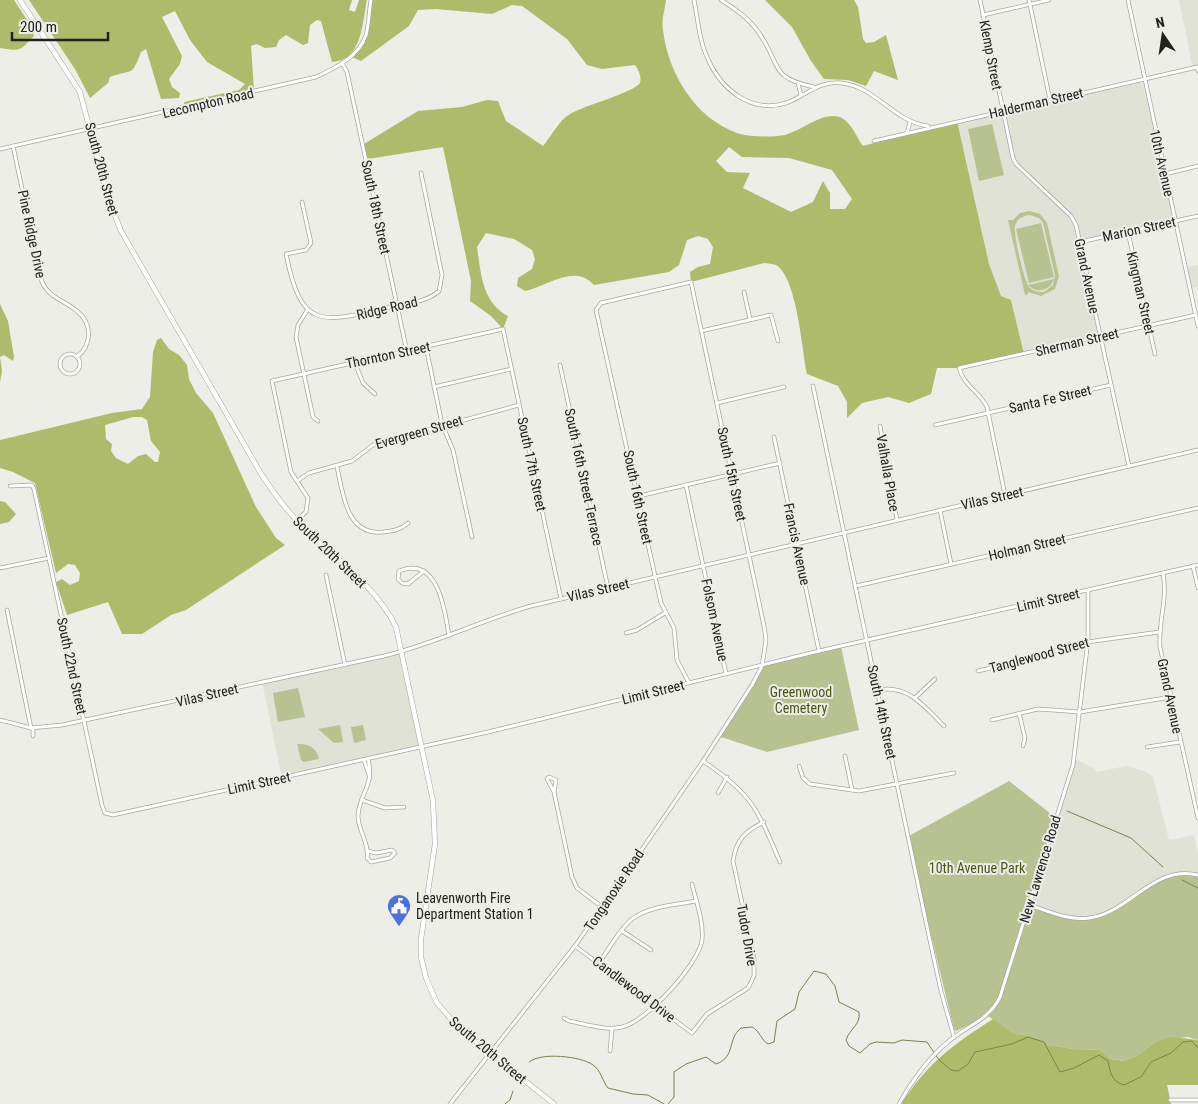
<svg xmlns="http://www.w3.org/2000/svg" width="1198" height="1104" font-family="'Roboto Condensed',sans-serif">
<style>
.built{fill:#dfe2d4}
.green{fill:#b8c291;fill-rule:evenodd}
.forest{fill:#adbb6b;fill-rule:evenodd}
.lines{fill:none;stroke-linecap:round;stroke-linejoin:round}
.stream{stroke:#79834a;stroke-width:1}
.minor-casing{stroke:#a5a7a0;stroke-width:4.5}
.major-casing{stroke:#a5a7a0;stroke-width:5.5}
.minor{stroke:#fff;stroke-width:3}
.major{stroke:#fff;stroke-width:4.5}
.labels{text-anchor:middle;stroke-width:4;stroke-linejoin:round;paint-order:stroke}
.street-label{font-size:14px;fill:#21221f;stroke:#eceee7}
.park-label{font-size:14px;fill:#4a5318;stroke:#eceee7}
.poi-label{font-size:14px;fill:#21221f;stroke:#eceee7;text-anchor:start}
</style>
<rect width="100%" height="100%" fill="#eceee7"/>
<!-- built -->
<g class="built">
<polygon points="1179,0 1198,0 1198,67 1193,68"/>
<polygon points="1138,82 1143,84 1176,222 1080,242 1100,337 1024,354 1011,300 1001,296 989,264 957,121"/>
<polygon points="1198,265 1198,287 1190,288 1186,267"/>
<polygon points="403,652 422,746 282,778 262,682"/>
<polygon points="1074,759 1094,768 1097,772 1126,766 1144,771 1153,777 1169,840 1194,835 1198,854 1198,875 1105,914 1078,919 1029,905"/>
</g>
<!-- green -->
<g class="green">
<polygon points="992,124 1004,175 979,181 968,129"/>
<path d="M1030,211L1040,214L1047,223L1059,276L1055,289L1041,296L1028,292V294L1025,295L1008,220H1013L1020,213ZM1030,215L1039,218L1043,223L1055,275L1053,285L1044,292C1038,292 1033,291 1029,287C1024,281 1013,233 1015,226C1017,218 1023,216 1030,215Z"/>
<polygon points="1041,223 1054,277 1029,283 1016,229"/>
<path d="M1054,279C1050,291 1037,294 1028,285Z"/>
<polygon points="841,647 859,730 767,752 718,736 762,666"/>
<polygon points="298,688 305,717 278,722 273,693"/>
<polygon points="340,725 343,742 334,743 318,729"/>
<polygon points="363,725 366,740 354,743 351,727"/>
<path d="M297,744C308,743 317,748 319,759L304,762L301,760Z"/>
<polygon points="1009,781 1055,817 1029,905 1078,919 1105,914 1162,877 1171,874 1198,875 1198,1040 1188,1037 1157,1041 1137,1056 1125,1061 1111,1059 1100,1050 1073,1049 1049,1045 1030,1036 1013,1033 988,1016 956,1031 954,1029 907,837"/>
</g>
<!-- forest -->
<g class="forest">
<path d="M0,0H14L31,26L34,36C20,50 22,52 0,48Z"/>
<path d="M29,0H352L349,10L355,12L359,0H367C362,22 363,60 332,62L321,21L317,20L310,25L308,43L303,45L286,35L279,40L276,47L265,48L257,44L251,46L254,90L187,105H184V102L239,90L245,84L207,62L190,40L175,11L162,17L182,56L180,64L169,79L172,87L180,93L179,98L161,99L146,49L141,52C131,78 134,68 110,77L108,83L90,98L75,69Z"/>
<path d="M371,0H666C665,9 661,21 663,30C668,73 695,118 737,133C750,137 765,137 778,136C797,135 813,117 832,116C849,115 855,135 863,146L957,121L989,264L1001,296L1011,300L1024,354L959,368H937L931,394L909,403L888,397L862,403L847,418V402L838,386L807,374C802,350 797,277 776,265C773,264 768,263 764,263L691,282L690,272L698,267L710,264L713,247L708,239L698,236L687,240L679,265L669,272L594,285C575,263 547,286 525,291L517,286L518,278L532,269L535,259L532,250L514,239L486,233L477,247C481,274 482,302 508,316L503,329L491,316L470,301L471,281L443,147L368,159L364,144L418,111L462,107L487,100L498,101L506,121L543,146C551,137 559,120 570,114C583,106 635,92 640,83C642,77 638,69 635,65L602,69L587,65L567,39L522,6L512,5L492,14L436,9L418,10L409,26L361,61L352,57L366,34ZM729,147L742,157L789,158L832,170L852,199L845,209H830V193L823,181L813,202L791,212L743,188L750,173L727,172L716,161Z"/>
<polygon points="765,0 854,0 858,7 863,39 866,43 874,42 886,35 898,80 874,71 866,86 848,80 824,79 811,61 792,27"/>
<polygon points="0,304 8,321 14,357 13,361 4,355 0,357 2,371 0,382"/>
<path d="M161,338L169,349L179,355L187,365L189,379L196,393L213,413L256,507L276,538L285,545L186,610L171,615L142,634H122L108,602L67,615L56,582L62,579L70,585L79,581L80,573L75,565L68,564L56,573L35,483L13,472L0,468V440L112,413L142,409L150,397L153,352L157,340ZM133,417H142L147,420L151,441L160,452L158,462H155L146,454L138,456L128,464L116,458L111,451L112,444L106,439L105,425Z"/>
<polygon points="0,501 5,502 16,514 9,522 0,524"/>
<path d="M993,1019L1013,1033L1030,1036L1049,1045L1073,1049L1100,1050L1111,1059L1124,1061L1137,1056L1157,1041L1172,1037L1198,1040V1085H1167L1171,1104H901C929,1062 951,1046 993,1019Z"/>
</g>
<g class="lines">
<!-- stream -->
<g class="stream">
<polyline points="1067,811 1131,838 1163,867"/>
<polyline points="1182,880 1198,888"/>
<path d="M529,1062C540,1052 581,1056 593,1065C601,1070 602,1081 608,1088L633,1094L648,1095L664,1104"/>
<polyline points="505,1104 510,1100 513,1091"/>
<path d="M668,1104L674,1097V1072L686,1064L706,1057L716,1064C736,1057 727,1039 741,1028L752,1027C760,1031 761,1040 768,1044L774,1042L777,1021L795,1009L799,992L814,971L826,974L835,986L839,1002L859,1012C861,1025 850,1028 846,1040L849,1046L860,1053L870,1044L876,1042L894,1043L902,1040L927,1042L939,1060L951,1070L958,1071L968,1064L975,1052L1012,1044L1028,1037L1044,1042L1060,1072L1074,1068L1099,1055L1108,1061C1110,1072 1112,1082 1124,1085L1141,1077L1151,1062L1171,1053L1183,1042L1192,1041L1198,1048"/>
</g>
<!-- minor casing -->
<g class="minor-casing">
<g id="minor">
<path d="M694,0C698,19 699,41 708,59C721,89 751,114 786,103C806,96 819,80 842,83C876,87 894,122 928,126"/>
<path d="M721,0C737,10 751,20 761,36C781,66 770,78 814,87"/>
<polyline points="980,0 1013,158 1016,164 1071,216 1076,225 1129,466"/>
<polyline points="1029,0 1050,100"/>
<polyline points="1128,0 1198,326"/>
<polyline points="983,15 1049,0"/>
<polyline points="342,63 347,72 407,352"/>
<polyline points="798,83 801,95"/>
<polyline points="907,133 910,122"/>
<polyline points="874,141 1193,68 1197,67 1198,71"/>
<path d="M13,146L42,282C49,298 64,300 77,311C93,324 92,345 77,357"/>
<path d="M0,149L316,77C335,68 359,57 366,35C369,24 369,11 371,0"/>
<polyline points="1165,174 1198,166"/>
<path d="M302,202L311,243L306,250L286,254C301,328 319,324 386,308C403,304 426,303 439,291L442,275L421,173"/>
<polyline points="1128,232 1155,354"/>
<polyline points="1080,242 1198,216"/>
<polyline points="744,292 750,319"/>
<polyline points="308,309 298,325 296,337 313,417 318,421"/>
<polyline points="701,331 771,315 778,341"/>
<polyline points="426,347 442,424 453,450 472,537"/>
<circle cx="70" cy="364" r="10"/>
<polyline points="355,363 363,383 375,394"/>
<polyline points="560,365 608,588"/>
<polyline points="813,386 929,936 941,991 954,1037"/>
<polyline points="434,387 511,369"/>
<polyline points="717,403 784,387"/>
<polyline points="935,425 1111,385"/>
<polyline points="880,426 897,520"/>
<polyline points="774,437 819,651"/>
<path d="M337,467C343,493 346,536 383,532C392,531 401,530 408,523"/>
<polyline points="297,481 309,473 352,461 373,445 519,405"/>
<polyline points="686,485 726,674"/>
<polyline points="10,486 32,485 34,489 102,805 105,813 113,815 488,732 819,651 1198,565"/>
<path d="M1005,495L987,407C979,391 964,386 959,368L1196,315"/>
<polyline points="639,496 780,463"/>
<polyline points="940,510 951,564"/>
<polyline points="297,520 306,512 308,498 291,472 272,381 503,329 561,599"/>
<polyline points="1193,566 1198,588"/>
<polyline points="0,568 49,558"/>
<path d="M424,571L408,584L402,583L398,579L399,571C438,555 445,610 449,636"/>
<path d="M1163,573C1168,599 1158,622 1160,647L1198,818"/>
<polyline points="326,575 345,665"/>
<polyline points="856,586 1198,508"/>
<polyline points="7,610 31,728"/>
<polyline points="626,633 637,630 665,613"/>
<polyline points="978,671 1049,654 1066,645 1159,632"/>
<path d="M878,690C908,684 925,707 944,726"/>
<polyline points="915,698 935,679"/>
<polyline points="1019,713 1025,738 1023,746"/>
<path d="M0,720L31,728L62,725L384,656C435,644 481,620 531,606L1198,450"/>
<polyline points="992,720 1038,709 1080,712 1171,697"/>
<polyline points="33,728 33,736"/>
<polyline points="1147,747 1180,742"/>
<polyline points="845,756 852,790"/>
<polyline points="364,760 370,778"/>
<path d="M703,761C752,794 757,808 780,862"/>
<polyline points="799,766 803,778 810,784 859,791 954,773"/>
<polyline points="554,792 547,779 549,777 556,780 554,792 572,877 577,888 602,907"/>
<polyline points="718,793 727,777"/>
<polyline points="362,800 385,808 404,807"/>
<path d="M367,851L376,853L392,850L395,853L390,858L371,862L367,858C370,845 358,830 358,816C359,793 375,786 368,759"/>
<path d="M1029,905C1048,911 1069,921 1089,918C1130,913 1153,864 1198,875"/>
<polyline points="622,931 651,950"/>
<path d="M575,946L692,1033L707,1014L748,988L754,976V959L733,861C736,840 745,831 764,822"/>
<path d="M599,963C609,949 619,930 632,919C649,906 676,905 696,901"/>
<path d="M564,1018L569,1021C586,1024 606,1031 622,1027C646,1022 699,964 702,940C704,922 696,901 692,884"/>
<polyline points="610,1051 612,1029"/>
<polyline points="1170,1100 1198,1100"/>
<polyline points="450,1104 575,946 703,761 752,685 762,666 766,640 764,626 691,282 601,303 596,310 661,603 674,628 677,660 689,683"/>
<path d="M899,1104C912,1081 928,1058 949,1041C967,1026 989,1020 1000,997L1073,765L1088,640V591"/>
</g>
</g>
<!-- major casing -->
<g class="major-casing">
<path id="major" d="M20,0L80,92L107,195L121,231L260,472C274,494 289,514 308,532C339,561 377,588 396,627L433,801L435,844L421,939V957L426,978L437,1003L458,1027L554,1104"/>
</g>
<!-- minor -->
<use href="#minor" class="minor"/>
<!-- major -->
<use href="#major" class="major"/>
</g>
<!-- icons -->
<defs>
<g id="civic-pin" transform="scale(1.25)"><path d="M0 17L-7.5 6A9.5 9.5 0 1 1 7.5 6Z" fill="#4b70e3" stroke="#eceee7"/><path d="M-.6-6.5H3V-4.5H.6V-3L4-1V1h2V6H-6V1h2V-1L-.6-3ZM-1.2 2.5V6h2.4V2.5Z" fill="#fff"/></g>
</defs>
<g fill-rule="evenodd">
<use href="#civic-pin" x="399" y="906"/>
</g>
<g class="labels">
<!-- street labels -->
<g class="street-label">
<text transform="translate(991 55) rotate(79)" y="5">Klemp Street</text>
<text transform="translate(208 103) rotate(-13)" y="5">Lecompton Road</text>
<text transform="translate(1036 103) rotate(-13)" y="5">Halderman Street</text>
<text transform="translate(1162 163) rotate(77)" y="5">10th Avenue</text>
<text transform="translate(102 169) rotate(75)" y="5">South 20th Street</text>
<text transform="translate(376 207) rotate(78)" y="5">South 18th Street</text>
<text transform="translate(1139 229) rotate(-12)" y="5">Marion Street</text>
<text transform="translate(32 234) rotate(78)" y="5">Pine Ridge Drive</text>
<text transform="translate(1087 276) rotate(78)" y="5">Grand Avenue</text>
<text transform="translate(1141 293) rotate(77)" y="5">Kingman Street</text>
<text transform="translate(387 308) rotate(-13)" y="5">Ridge Road</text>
<text transform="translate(1077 342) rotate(-13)" y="5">Sherman Street</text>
<text transform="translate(388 355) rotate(-12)" y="5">Thornton Street</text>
<text transform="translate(1050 399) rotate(-13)" y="5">Santa Fe Street</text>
<text transform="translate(419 432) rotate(-16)" y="5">Evergreen Street</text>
<text transform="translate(532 464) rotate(78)" y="5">South 17th Street</text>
<text transform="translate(888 473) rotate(80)" y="5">Valhalla Place</text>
<text transform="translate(732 474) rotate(78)" y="5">South 15th Street</text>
<text transform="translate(584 477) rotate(78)" y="5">South 16th Street Terrace</text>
<text transform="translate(638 497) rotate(78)" y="5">South 16th Street</text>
<text transform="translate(992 498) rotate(-13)" y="5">Vilas Street</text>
<text transform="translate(797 544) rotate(78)" y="5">Francis Avenue</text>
<text transform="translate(1027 547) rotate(-13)" y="5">Holman Street</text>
<text transform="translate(330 552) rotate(44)" y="5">South 20th Street</text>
<text transform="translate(598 590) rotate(-13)" y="5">Vilas Street</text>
<text transform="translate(1048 600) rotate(-13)" y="5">Limit Street</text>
<text transform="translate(715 620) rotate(78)" y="5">Folsom Avenue</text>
<text transform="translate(1039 655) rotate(-15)" y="5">Tanglewood Street</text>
<text transform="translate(72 666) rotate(78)" y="5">South 22nd Street</text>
<text transform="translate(653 692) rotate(-14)" y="5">Limit Street</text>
<text transform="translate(207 695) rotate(-13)" y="5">Vilas Street</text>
<text transform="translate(1170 696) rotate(78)" y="5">Grand Avenue</text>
<text transform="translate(882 712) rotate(78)" y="5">South 14th Street</text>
<text transform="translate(259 783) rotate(-12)" y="5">Limit Street</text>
<text transform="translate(1040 869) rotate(-73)" y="5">New Lawrence Road</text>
<text transform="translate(614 890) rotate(-56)" y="5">Tonganoxie Road</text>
<text transform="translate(747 935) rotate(80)" y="5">Tudor Drive</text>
<text transform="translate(634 989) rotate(37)" y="5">Candlewood Drive</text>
<text transform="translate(488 1050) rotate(40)" y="5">South 20th Street</text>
</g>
<!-- park labels -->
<g class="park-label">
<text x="801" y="697">Greenwood<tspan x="801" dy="16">Cemetery</tspan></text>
<text x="977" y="873">10th Avenue Park</text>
</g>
<!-- poi labels -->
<g class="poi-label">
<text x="416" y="903">Leavenworth Fire<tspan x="416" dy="16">Department Station 1</tspan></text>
</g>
</g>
<!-- north arrow -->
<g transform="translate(1163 35) rotate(347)" stroke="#eceee7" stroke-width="4" paint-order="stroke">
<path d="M0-4L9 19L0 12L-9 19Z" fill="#21221f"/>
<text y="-8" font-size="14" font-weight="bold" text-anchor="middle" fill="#21221f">N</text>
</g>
<!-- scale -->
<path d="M12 32v8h96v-8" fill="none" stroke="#21221f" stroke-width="2.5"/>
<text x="20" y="32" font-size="15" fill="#21221f" stroke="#eceee7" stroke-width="4" paint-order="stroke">200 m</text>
</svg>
